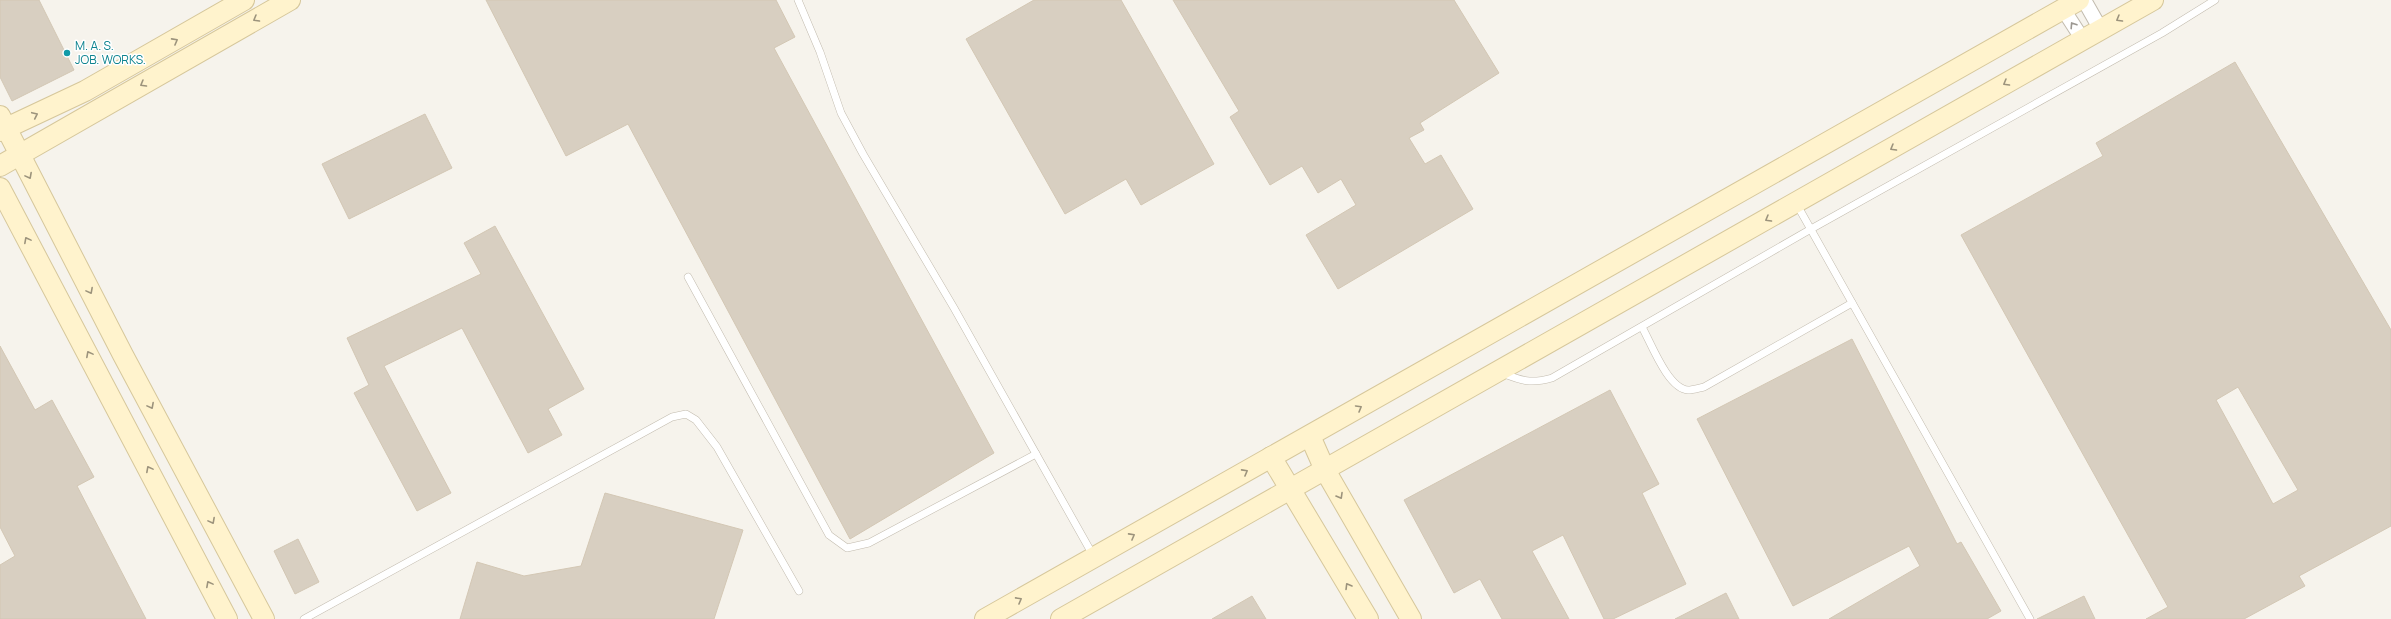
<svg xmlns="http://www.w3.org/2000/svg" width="2391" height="619" font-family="Manrope,sans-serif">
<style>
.building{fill:#d8cfc1;stroke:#d3c7b4;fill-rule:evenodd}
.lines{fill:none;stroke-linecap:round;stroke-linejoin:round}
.lane-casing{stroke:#c2bbae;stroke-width:8}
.street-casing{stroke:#c2bbae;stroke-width:16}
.secondary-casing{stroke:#d6c79b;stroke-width:22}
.lane{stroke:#fff;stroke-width:7}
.street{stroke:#fff;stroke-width:14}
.secondary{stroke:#fff3cd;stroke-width:20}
.oneway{stroke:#9c937c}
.oneway2{stroke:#9c9892}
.culture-dot{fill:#0f9aa8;stroke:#fff;stroke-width:1.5}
.labels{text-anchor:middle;stroke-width:3;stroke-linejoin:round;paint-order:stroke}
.culture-label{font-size:12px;fill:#0d838f;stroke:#fff;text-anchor:start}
</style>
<rect width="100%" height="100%" fill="#f6f3ec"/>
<!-- building -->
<g class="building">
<polygon points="0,0 39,0 74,70 12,101 0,77"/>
<polygon points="486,0 776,0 795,37 774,48 994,453 850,539 628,124 566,156"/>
<polygon points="1034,0 1121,0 1214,164 1141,205 1126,179 1065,214 966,39"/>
<polygon points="1173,0 1454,0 1499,73 1420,123 1424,130 1409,138 1425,164 1441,155 1473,209 1338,289 1306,235 1356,205 1341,179 1318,193 1302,166 1270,185 1230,117 1239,111"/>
<path d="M2235,62L2391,330V526L2299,576L2305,586L2244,619H2146L2168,607L1961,235L2103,156L2096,143ZM2238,387L2298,490L2273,504L2216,400Z"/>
<polygon points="425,114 452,168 349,219 322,164"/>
<polygon points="495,226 584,389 548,409 562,435 528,453 462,328 384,366 451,493 417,511 354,393 369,385 347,338 481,274 464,243"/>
<polygon points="1852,339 1957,544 1961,542 2001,611 1987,619 1829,619 1920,566 1909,546 1793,606 1697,419"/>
<polygon points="0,346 35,410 52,400 94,477 77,486 146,619 0,619 0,565 15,556 0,527"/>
<polygon points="1610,390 1659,484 1642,493 1686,584 1613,619 1604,619 1563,535 1532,551 1569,619 1502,619 1480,579 1454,593 1404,500"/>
<polygon points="605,493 743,530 714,619 460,619 477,562 524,576 581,566"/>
<polygon points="298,539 319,582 295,594 274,551"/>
<polygon points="1726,593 1739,619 1675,619"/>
<polygon points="1252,596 1266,619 1212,619"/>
<polygon points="2084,596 2095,619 2037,619"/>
</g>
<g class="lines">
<!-- lane casing -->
<g class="lane-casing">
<g id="lane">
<polyline points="798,0 820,52 841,113 863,154 954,308 1094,557"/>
<polyline points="1796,203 2030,619"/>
<polyline points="688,277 829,535 847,548 869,543 1036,454"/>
<path d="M1642,327C1651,343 1668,389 1688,390C1693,390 1699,388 1704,387L1852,303"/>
<path d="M1502,373C1522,381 1531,384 1552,378L1811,229L2162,33L2215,0"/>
<polyline points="304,619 672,417 686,414 696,420 717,447 799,591"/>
</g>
</g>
<!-- street casing -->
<g class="street-casing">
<g id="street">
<polyline points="2084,0 2101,30"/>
<polyline points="2063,9 2083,40"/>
</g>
</g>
<!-- secondary casing -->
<g class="secondary-casing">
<g id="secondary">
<polyline points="0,116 123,355 264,619"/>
<polyline points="0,131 85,91 244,0"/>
<polyline points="0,166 290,0"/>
<polyline points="0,188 227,619"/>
<polyline points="1310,436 1325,470 1411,619"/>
<polyline points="1271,457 1368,619"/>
<polyline points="985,619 2079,0"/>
<polyline points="1061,619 2153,0"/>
</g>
</g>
<!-- lane -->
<use href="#lane" class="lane"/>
<!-- street -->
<use href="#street" class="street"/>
<!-- secondary -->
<use href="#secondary" class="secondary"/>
</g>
<!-- one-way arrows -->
<defs><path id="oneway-chevron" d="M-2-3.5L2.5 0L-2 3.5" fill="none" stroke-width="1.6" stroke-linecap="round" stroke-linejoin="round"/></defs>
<g class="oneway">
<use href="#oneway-chevron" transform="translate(256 19) rotate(150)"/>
<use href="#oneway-chevron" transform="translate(2119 19) rotate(150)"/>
<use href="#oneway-chevron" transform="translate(175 41) rotate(-29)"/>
<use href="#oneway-chevron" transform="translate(2006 83) rotate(150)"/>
<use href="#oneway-chevron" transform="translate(143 84) rotate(150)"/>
<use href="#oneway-chevron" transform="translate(35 115) rotate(-25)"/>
<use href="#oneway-chevron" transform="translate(1893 148) rotate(150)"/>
<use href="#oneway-chevron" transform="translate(29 176) rotate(62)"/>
<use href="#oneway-chevron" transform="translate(1768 219) rotate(150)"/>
<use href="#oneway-chevron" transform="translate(27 240) rotate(-118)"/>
<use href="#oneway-chevron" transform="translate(90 291) rotate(62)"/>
<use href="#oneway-chevron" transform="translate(89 354) rotate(-118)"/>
<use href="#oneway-chevron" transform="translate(151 406) rotate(62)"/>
<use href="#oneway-chevron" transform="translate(1359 408) rotate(-30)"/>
<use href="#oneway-chevron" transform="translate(149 469) rotate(-118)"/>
<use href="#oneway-chevron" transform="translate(1245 472) rotate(-29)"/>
<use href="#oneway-chevron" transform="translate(1340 496) rotate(60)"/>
<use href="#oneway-chevron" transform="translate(212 521) rotate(62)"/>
<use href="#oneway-chevron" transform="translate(1132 536) rotate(-29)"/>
<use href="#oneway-chevron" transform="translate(209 584) rotate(-118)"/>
<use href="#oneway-chevron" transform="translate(1348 586) rotate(-121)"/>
<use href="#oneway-chevron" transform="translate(1019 600) rotate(-29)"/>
</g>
<use class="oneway2" href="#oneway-chevron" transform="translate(2073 25) rotate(-123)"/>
<!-- markers -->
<circle class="culture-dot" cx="67" cy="53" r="4"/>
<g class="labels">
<!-- culture labels -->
<g class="culture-label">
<text x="75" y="50">M. A. S.<tspan x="75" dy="14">JOB. WORKS.</tspan></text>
</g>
</g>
</svg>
